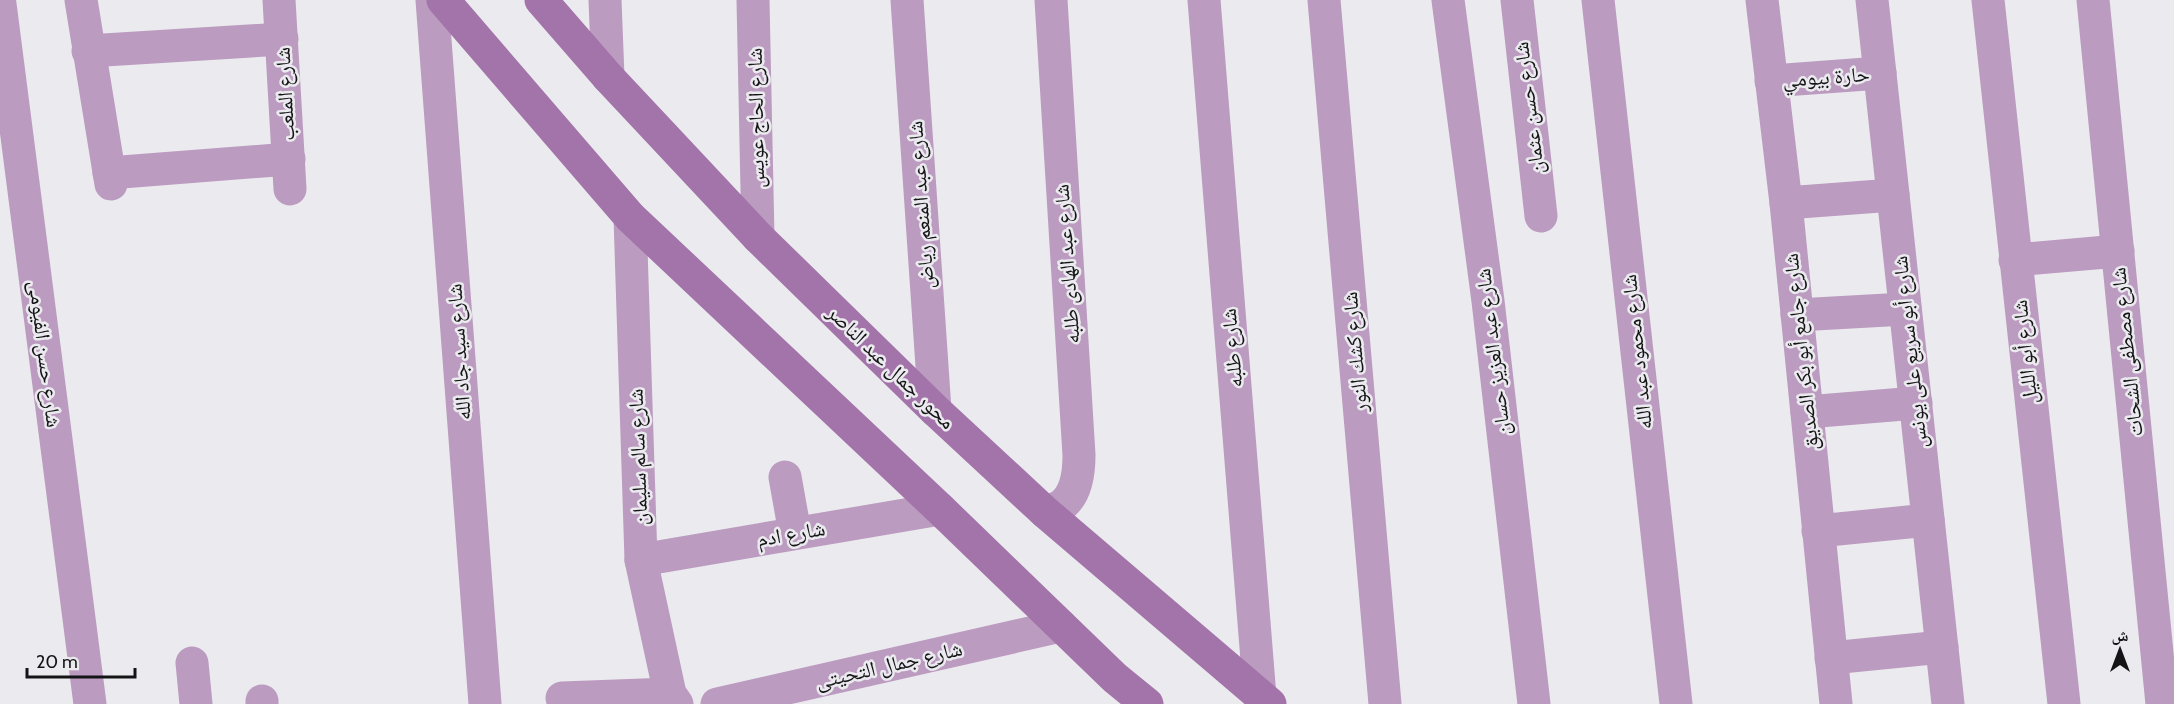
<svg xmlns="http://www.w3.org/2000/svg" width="2174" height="704" font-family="Cabin,'Noto Naskh Arabic',sans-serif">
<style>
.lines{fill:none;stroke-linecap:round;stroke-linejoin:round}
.street{stroke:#bb9bbf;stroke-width:33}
.secondary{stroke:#a374a9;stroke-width:33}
.labels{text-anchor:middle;stroke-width:5;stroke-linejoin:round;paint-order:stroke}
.street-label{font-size:21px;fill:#141416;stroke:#ebeaef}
</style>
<rect width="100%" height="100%" fill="#ebeaef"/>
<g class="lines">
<!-- street -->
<g class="street">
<polyline points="81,0 111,184"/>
<polyline points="279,0 290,189"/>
<polyline points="432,0 485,704"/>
<polyline points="605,0 608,77"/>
<polyline points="753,0 758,237"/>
<polyline points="907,0 935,410"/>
<polyline points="1204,0 1260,697"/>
<polyline points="1324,0 1385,704"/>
<polyline points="1448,0 1488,301 1534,704"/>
<polyline points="1517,0 1541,216"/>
<polyline points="1598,0 1676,704"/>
<polyline points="1762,0 1786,203 1836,704"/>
<polyline points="1872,0 1948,704"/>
<polyline points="1988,0 2064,704"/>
<polyline points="2093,0 2162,704"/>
<polyline points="0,4 90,704"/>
<polyline points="88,51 282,39"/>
<polyline points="1771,81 1880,73"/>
<polyline points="109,173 289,159"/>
<polyline points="1786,203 1893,195"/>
<polyline points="630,217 641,560 670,694 677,704"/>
<polyline points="2015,260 2118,251"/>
<polyline points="1797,315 1905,309"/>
<polyline points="1807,412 1916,403"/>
<polyline points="785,477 795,533"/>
<path d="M1045,512C1049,510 1055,509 1059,507C1076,497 1079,473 1079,455L1051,0"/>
<polyline points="1818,531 1928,520"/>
<polyline points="641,560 940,509"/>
<polyline points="1831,658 1942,647"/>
<polyline points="192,663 196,704"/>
<polyline points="562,698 670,694"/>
<polyline points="262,701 262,704"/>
<polyline points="717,704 1061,626"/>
</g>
<!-- secondary -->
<g class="secondary">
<polyline points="443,0 630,217 940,509 1115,678 1147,704"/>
<polyline points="541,0 608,77 758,237 935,410 1045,512 1270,704"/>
</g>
</g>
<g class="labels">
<!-- street labels -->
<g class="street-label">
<text transform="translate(1826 77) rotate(-4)" y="7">حارة بيومي</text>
<text transform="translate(285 94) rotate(-93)" y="7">شارع الملعب</text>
<text transform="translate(1529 108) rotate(-97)" y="7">شارع حسن عثمان</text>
<text transform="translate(756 118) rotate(-91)" y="7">شارع الحاج عويس</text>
<text transform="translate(921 205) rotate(-94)" y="7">شارع عبد المنعم رياض</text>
<text transform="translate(1067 264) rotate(-94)" y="7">شارع عبد الهادى طلبه</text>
<text transform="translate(1232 348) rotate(-95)" y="7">شارع طلبه</text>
<text transform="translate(459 352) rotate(-94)" y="7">شارع سيد جاد الله</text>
<text transform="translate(1355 352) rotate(-95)" y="7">شارع كشك النور</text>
<text transform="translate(1493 352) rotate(-97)" y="7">شارع عبد العزيز حسان</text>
<text transform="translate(1637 352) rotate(-96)" y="7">شارع محمود عبد الله</text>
<text transform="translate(1801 352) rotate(-96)" y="7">شارع جامع أبو بكر الصديق</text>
<text transform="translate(1910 352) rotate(-96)" y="7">شارع أبو سريع على يونس</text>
<text transform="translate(2025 352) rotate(-96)" y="7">شارع أبو الليل</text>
<text transform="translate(2127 352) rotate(-96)" y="7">شارع مصطفى الشحات</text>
<text transform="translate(45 354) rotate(83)" y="7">شارع حسن الفيومى</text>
<text transform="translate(891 367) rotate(44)" y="7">محور جمال عبد الناصر</text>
<text transform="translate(638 457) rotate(-92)" y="7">شارع سالم سليمان</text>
<text transform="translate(791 534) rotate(-10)" y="7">شارع ادم</text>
<text transform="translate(889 665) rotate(-13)" y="7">شارع جمال التحيتى</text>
</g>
</g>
<!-- north arrow -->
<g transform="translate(2120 650)" stroke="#ebeaef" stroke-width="4.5" paint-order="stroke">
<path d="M0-4.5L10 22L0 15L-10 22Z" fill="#141416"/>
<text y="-9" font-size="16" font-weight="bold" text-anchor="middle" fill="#141416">ش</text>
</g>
<!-- scale -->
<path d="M27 668v9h108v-9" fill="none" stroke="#141416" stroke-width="3"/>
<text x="36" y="668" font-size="18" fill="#141416" stroke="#ebeaef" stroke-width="4.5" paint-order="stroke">20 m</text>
</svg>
